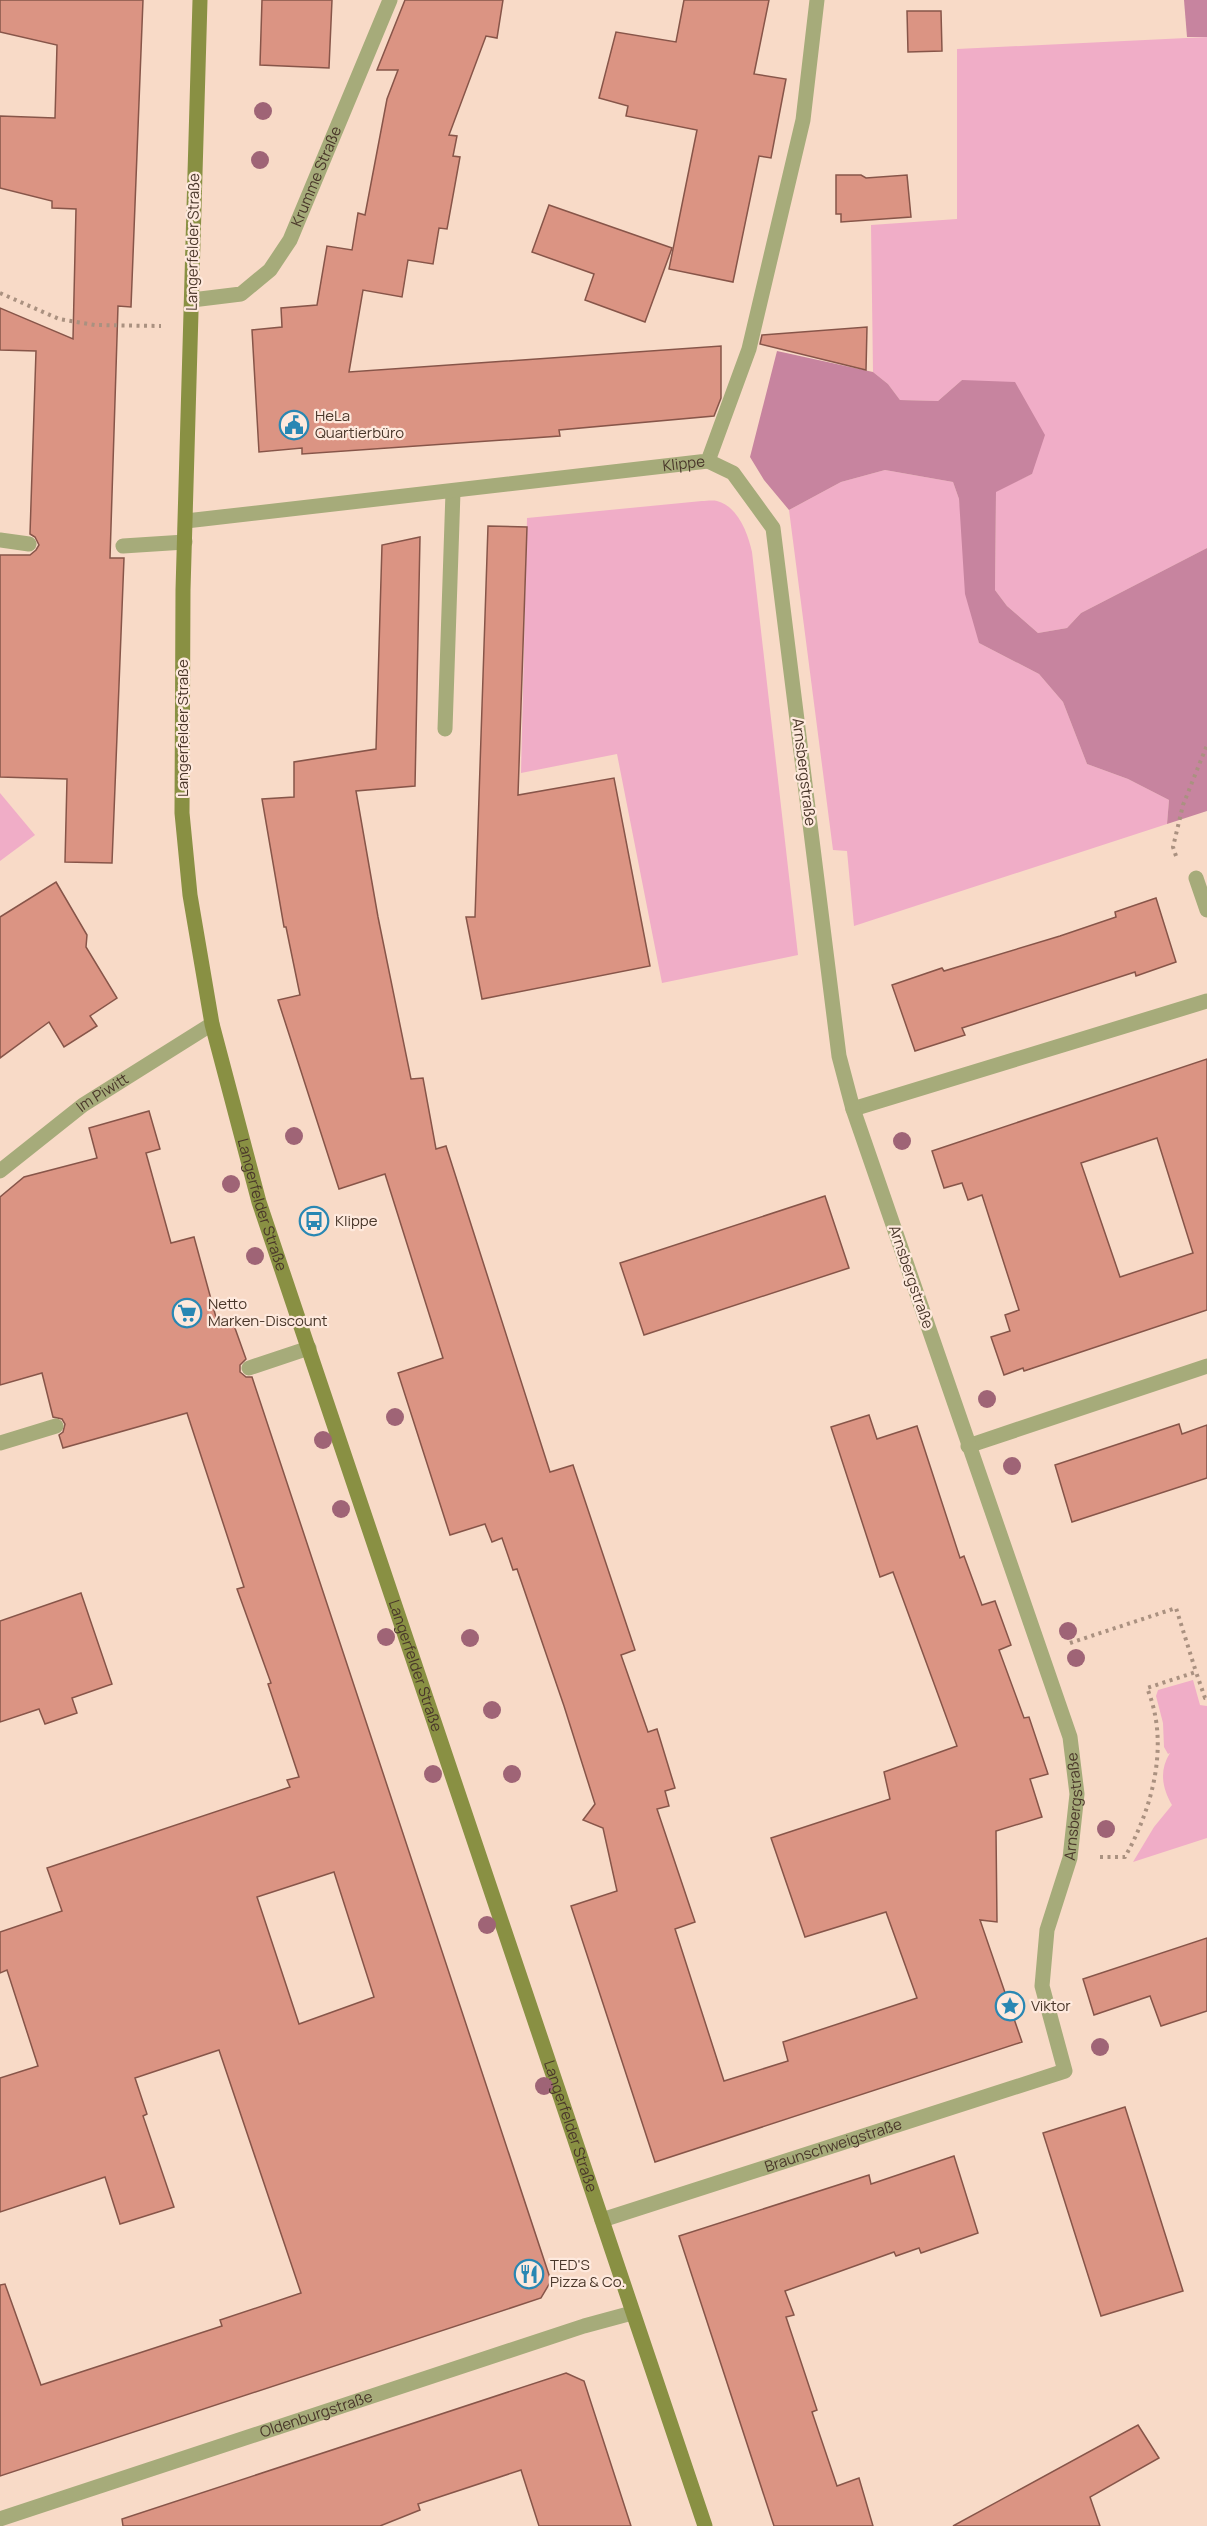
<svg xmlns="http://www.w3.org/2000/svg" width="1207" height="2526" font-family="Manrope,sans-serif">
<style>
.green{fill:#f0adc7}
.forest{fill:#c7849f}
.building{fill:#db9483;stroke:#875549;stroke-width:1.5;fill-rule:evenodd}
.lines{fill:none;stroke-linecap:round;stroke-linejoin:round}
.path{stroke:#aa9180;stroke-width:4;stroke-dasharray:3 4.5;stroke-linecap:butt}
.lane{stroke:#a6ab7a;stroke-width:15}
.street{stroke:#a6ab7a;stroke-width:15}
.secondary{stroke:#899043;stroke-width:15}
.tree{fill:#9f6476}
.labels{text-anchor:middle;stroke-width:4.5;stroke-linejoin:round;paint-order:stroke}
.street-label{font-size:15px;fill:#4a372a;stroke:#fee9dd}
.poi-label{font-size:15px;fill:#4a372a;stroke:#fee9dd;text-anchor:start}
</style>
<rect width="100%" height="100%" fill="#f8dac7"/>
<!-- green -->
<g class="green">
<polygon points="1207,37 1207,548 1081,613 1067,628 1038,633 1007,606 995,590 996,491 1032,474 962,380 938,401 900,400 888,384 873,372 871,225 957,219 957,49"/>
<polygon points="885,470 953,482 959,499 979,643 1039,674 1063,702 1087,764 1128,779 1169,800 1167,824 854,926 847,851 833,850 789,510 841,482"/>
<path d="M702,501C706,501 712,500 717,501C738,506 748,534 752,552L798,955L662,983L617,754L521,773L527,518Z"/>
<polygon points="0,793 35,835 0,861"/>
<path d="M1193,1680L1200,1705L1207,1706V1838L1133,1862L1154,1827L1172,1805C1162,1788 1159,1770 1170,1753L1168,1754L1164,1747L1163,1723L1156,1696L1158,1690Z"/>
</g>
<!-- forest -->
<g class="forest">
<polygon points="1184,0 1207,0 1207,37 1187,37"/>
<polygon points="777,351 873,372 888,384 900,400 938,401 962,380 1015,382 1045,435 1032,474 996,492 995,590 1007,606 1038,633 1067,628 1081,613 1207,548 1207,811 1167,824 1169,800 1128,779 1087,764 1063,702 1039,674 979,643 965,594 959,499 953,482 885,470 841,482 789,510 764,480 750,457"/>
</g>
<!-- building -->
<g class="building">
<polygon points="0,0 143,0 131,307 118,306 110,558 124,558 112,863 65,862 67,779 0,777 0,555 30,555 36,550 39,545 35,537 30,534 36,351 0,350 0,308 73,339 76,209 52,208 52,201 0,188 0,116 55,118 57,45 0,32"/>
<polygon points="262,0 332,0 329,68 260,65"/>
<polygon points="405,0 503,0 497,38 486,36 449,135 457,136 453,156 460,157 447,229 439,228 433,264 408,260 402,297 363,290 349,372 721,346 721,398 714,416 559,430 560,436 302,454 302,448 259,452 252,330 282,327 281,308 317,305 327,246 352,250 358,213 365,215 387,99 398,70 377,70"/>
<polygon points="684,0 769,0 754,74 786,79 771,158 759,156 733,282 669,269 697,130 626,116 628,106 599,98 616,32 676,42"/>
<polygon points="907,11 941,11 942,51 908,52"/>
<polygon points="836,175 861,175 866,178 907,175 911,217 841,222 841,214 836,214"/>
<polygon points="549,205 672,248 645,322 585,300 594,274 532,252"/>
<polygon points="867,327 866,370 760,344 762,335"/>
<polygon points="488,526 527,527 518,795 614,778 650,966 482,999 466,917 475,917"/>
<polygon points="420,537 415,786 356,791 378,917 411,1079 423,1078 436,1149 446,1146 550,1472 573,1465 635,1650 621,1655 648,1732 657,1729 675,1788 665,1791 669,1806 657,1809 695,1922 675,1929 724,2081 788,2061 783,2042 917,1998 886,1912 805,1937 771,1838 890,1799 884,1772 957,1746 893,1572 880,1577 831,1427 869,1415 877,1439 917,1426 960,1558 964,1556 982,1605 995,1601 1011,1645 999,1650 1024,1718 1029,1717 1048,1774 1030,1779 1042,1817 996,1831 997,1922 980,1920 1022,2042 655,2162 571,1906 617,1891 603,1828 583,1820 595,1804 564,1706 517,1569 513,1570 502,1538 492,1542 485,1524 450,1535 398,1373 443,1358 385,1174 339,1189 278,1000 300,995 286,927 284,927 262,799 294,797 294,762 376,749 382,545"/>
<polygon points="56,882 87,935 86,947 117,998 90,1016 97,1026 64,1047 49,1022 0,1058 0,917"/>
<polygon points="1156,898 1176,962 1136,976 1135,972 962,1028 965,1035 915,1051 892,985 942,968 944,971 1060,936 1116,917 1115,912"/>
<path d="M1207,1059V1310L1024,1371L1023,1368L1004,1375L991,1337L1010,1331L1005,1315L1019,1310L982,1195L968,1200L962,1183L944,1188L932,1151ZM1157,1138L1193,1253L1120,1277L1081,1163Z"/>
<path d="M149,1111L160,1149L146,1153L171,1243L194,1237L217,1321L231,1317L246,1359L240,1365V1372L246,1377H252L551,2281L541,2298L0,2476V2285L5,2284L41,2385L222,2326L220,2320L301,2293L219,2050L135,2078L147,2114L143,2116L174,2207L120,2224L105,2177L0,2212V2078L38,2066L7,1970L0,1973V1932L62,1911L47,1868L290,1787L287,1780L299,1777L268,1684L271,1683L237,1589L244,1587L187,1413L63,1448L59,1435L63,1432L65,1424L62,1419L53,1417L42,1373L0,1385V1197L24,1177L97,1158L89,1128ZM334,1872L374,1997L299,2024L257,1897Z"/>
<polygon points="825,1196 849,1268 644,1335 620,1263"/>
<polygon points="1179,1424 1182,1434 1207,1425 1207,1478 1072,1522 1055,1465"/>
<polygon points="81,1593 112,1684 72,1698 77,1713 45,1724 39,1709 0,1722 0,1621"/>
<polygon points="1207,1938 1207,2011 1161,2026 1150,1996 1094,2015 1083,1979"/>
<polygon points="1125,2107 1183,2291 1101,2316 1043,2133"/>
<polygon points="954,2156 978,2233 921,2253 919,2248 896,2256 894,2252 785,2291 794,2315 786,2317 817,2410 812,2412 837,2486 859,2478 873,2526 774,2526 679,2236 869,2175 871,2184"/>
<polygon points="566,2373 584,2381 631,2526 539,2526 521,2470 418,2504 420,2510 380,2526 123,2526 122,2519"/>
<polygon points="1138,2425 1159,2458 1090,2497 1100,2526 953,2526"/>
</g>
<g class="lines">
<!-- path -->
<g class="path">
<polyline points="0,293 59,319 95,325 161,326"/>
<polyline points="1176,856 1173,847 1183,805 1207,745"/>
<polyline points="1070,1643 1176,1608 1196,1672"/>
<path d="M1100,1857H1125C1153,1807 1170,1743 1147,1688L1196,1672L1205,1698H1207"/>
</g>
<!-- lane -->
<g class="lane">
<polyline points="0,540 29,544"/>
<polyline points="123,546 185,542"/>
<polyline points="445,729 453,492"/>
<path id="s1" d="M0,1171L83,1105L212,1024"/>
<polyline points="249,1368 309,1348"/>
<polyline points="0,1443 56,1426"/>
</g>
<!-- street -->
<g class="street">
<path id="s2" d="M192,300L241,294L270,270L290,240L390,0"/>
<path id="s3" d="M186,521L708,461L749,349L803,120L817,0"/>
<polyline points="1196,878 1207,910"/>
<polyline points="853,1109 1207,1001"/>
<polyline points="968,1446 1207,1366"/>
<path id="s4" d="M602,2220L1065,2071L1042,1986L1047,1930L1070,1858L1077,1794L1070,1737L853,1109L839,1056L773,528L733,473L708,461"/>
<path id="s5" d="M0,2519L584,2326L632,2313"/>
</g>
<!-- secondary -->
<path class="secondary" id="s6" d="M200,0L183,590L182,813L190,895L212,1024L259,1202L705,2526"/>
</g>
<!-- trees -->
<g class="tree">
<circle cx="263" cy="111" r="9"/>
<circle cx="260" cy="160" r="9"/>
<circle cx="294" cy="1136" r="9"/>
<circle cx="902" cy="1141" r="9"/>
<circle cx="231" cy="1184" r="9"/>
<circle cx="255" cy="1256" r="9"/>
<circle cx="987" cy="1399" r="9"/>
<circle cx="395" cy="1417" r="9"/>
<circle cx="323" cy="1440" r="9"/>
<circle cx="1012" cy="1466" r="9"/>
<circle cx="341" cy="1509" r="9"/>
<circle cx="1068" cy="1631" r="9"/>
<circle cx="386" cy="1637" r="9"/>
<circle cx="470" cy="1638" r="9"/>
<circle cx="1076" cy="1658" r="9"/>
<circle cx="492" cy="1710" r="9"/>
<circle cx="433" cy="1774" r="9"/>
<circle cx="512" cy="1774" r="9"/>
<circle cx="1106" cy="1829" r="9"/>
<circle cx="487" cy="1925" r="9"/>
<circle cx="1100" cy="2047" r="9"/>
<circle cx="544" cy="2086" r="9"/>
</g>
<!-- icons -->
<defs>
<g id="civic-ring" transform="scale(1.5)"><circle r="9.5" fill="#fee9dd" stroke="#2987b3" stroke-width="1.5"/><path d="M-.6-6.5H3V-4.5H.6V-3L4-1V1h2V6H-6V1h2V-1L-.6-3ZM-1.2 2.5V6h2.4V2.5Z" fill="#2987b3"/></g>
<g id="bus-ring" transform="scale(1.5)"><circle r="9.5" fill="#fee9dd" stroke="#2987b3" stroke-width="1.5"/><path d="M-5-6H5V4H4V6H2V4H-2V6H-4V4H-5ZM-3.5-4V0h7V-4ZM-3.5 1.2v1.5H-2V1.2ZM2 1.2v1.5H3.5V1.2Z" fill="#2987b3"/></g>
<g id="supermarket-ring" transform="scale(1.5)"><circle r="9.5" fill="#fee9dd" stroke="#2987b3" stroke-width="1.5"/><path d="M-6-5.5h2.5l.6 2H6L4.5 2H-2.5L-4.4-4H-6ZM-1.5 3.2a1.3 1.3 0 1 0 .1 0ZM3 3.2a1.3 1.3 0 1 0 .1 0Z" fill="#2987b3"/></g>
<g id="sight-ring" transform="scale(1.5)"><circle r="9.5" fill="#fee9dd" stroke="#2987b3" stroke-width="1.5"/><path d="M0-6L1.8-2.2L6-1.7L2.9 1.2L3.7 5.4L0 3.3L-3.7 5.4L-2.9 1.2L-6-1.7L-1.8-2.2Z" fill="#2987b3"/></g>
<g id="restaurant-ring" transform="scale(1.5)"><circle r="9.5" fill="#fee9dd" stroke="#2987b3" stroke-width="1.5"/><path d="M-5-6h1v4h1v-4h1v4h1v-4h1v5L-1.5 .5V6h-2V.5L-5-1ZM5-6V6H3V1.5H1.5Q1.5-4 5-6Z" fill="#2987b3"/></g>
</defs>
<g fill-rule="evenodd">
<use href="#civic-ring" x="294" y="425"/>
<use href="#bus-ring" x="314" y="1221"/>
<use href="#supermarket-ring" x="187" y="1313"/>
<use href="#sight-ring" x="1010" y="2006"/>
<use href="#restaurant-ring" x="529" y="2274"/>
</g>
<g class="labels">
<!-- street labels -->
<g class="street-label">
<text dy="5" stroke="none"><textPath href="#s2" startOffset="192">Krumme Straße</textPath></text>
<text transform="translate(193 242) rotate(-89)" y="5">Langerfelder Straße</text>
<text dy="5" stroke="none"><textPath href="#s3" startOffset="501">Klippe</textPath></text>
<text transform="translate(183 728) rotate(-90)" y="5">Langerfelder Straße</text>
<text transform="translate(804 772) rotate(83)" y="5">Arnsbergstraße</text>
<text dy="5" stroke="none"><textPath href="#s1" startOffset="129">Im Piwitt</textPath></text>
<text dy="5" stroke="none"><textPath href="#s6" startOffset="1214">Langerfelder Straße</textPath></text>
<text transform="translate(911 1277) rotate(71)" y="5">Arnsbergstraße</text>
<text dy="5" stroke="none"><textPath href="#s6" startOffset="1700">Langerfelder Straße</textPath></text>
<text dy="5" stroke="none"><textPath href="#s4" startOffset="758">Arnsbergstraße</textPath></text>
<text dy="5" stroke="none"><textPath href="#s6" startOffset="2186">Langerfelder Straße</textPath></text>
<text dy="5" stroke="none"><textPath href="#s4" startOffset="243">Braunschweigstraße</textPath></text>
<text dy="5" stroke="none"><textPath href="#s5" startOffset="333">Oldenburgstraße</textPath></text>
</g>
<!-- poi labels -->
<g class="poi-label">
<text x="315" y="421">HeLa<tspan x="315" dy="17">Quartierbüro</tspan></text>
<text x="335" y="1226">Klippe</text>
<text x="208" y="1309">Netto<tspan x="208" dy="17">Marken-Discount</tspan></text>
<text x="1031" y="2011">Viktor</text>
<text x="550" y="2270">TED'S<tspan x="550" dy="17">Pizza &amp; Co.</tspan></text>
</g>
</g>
</svg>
